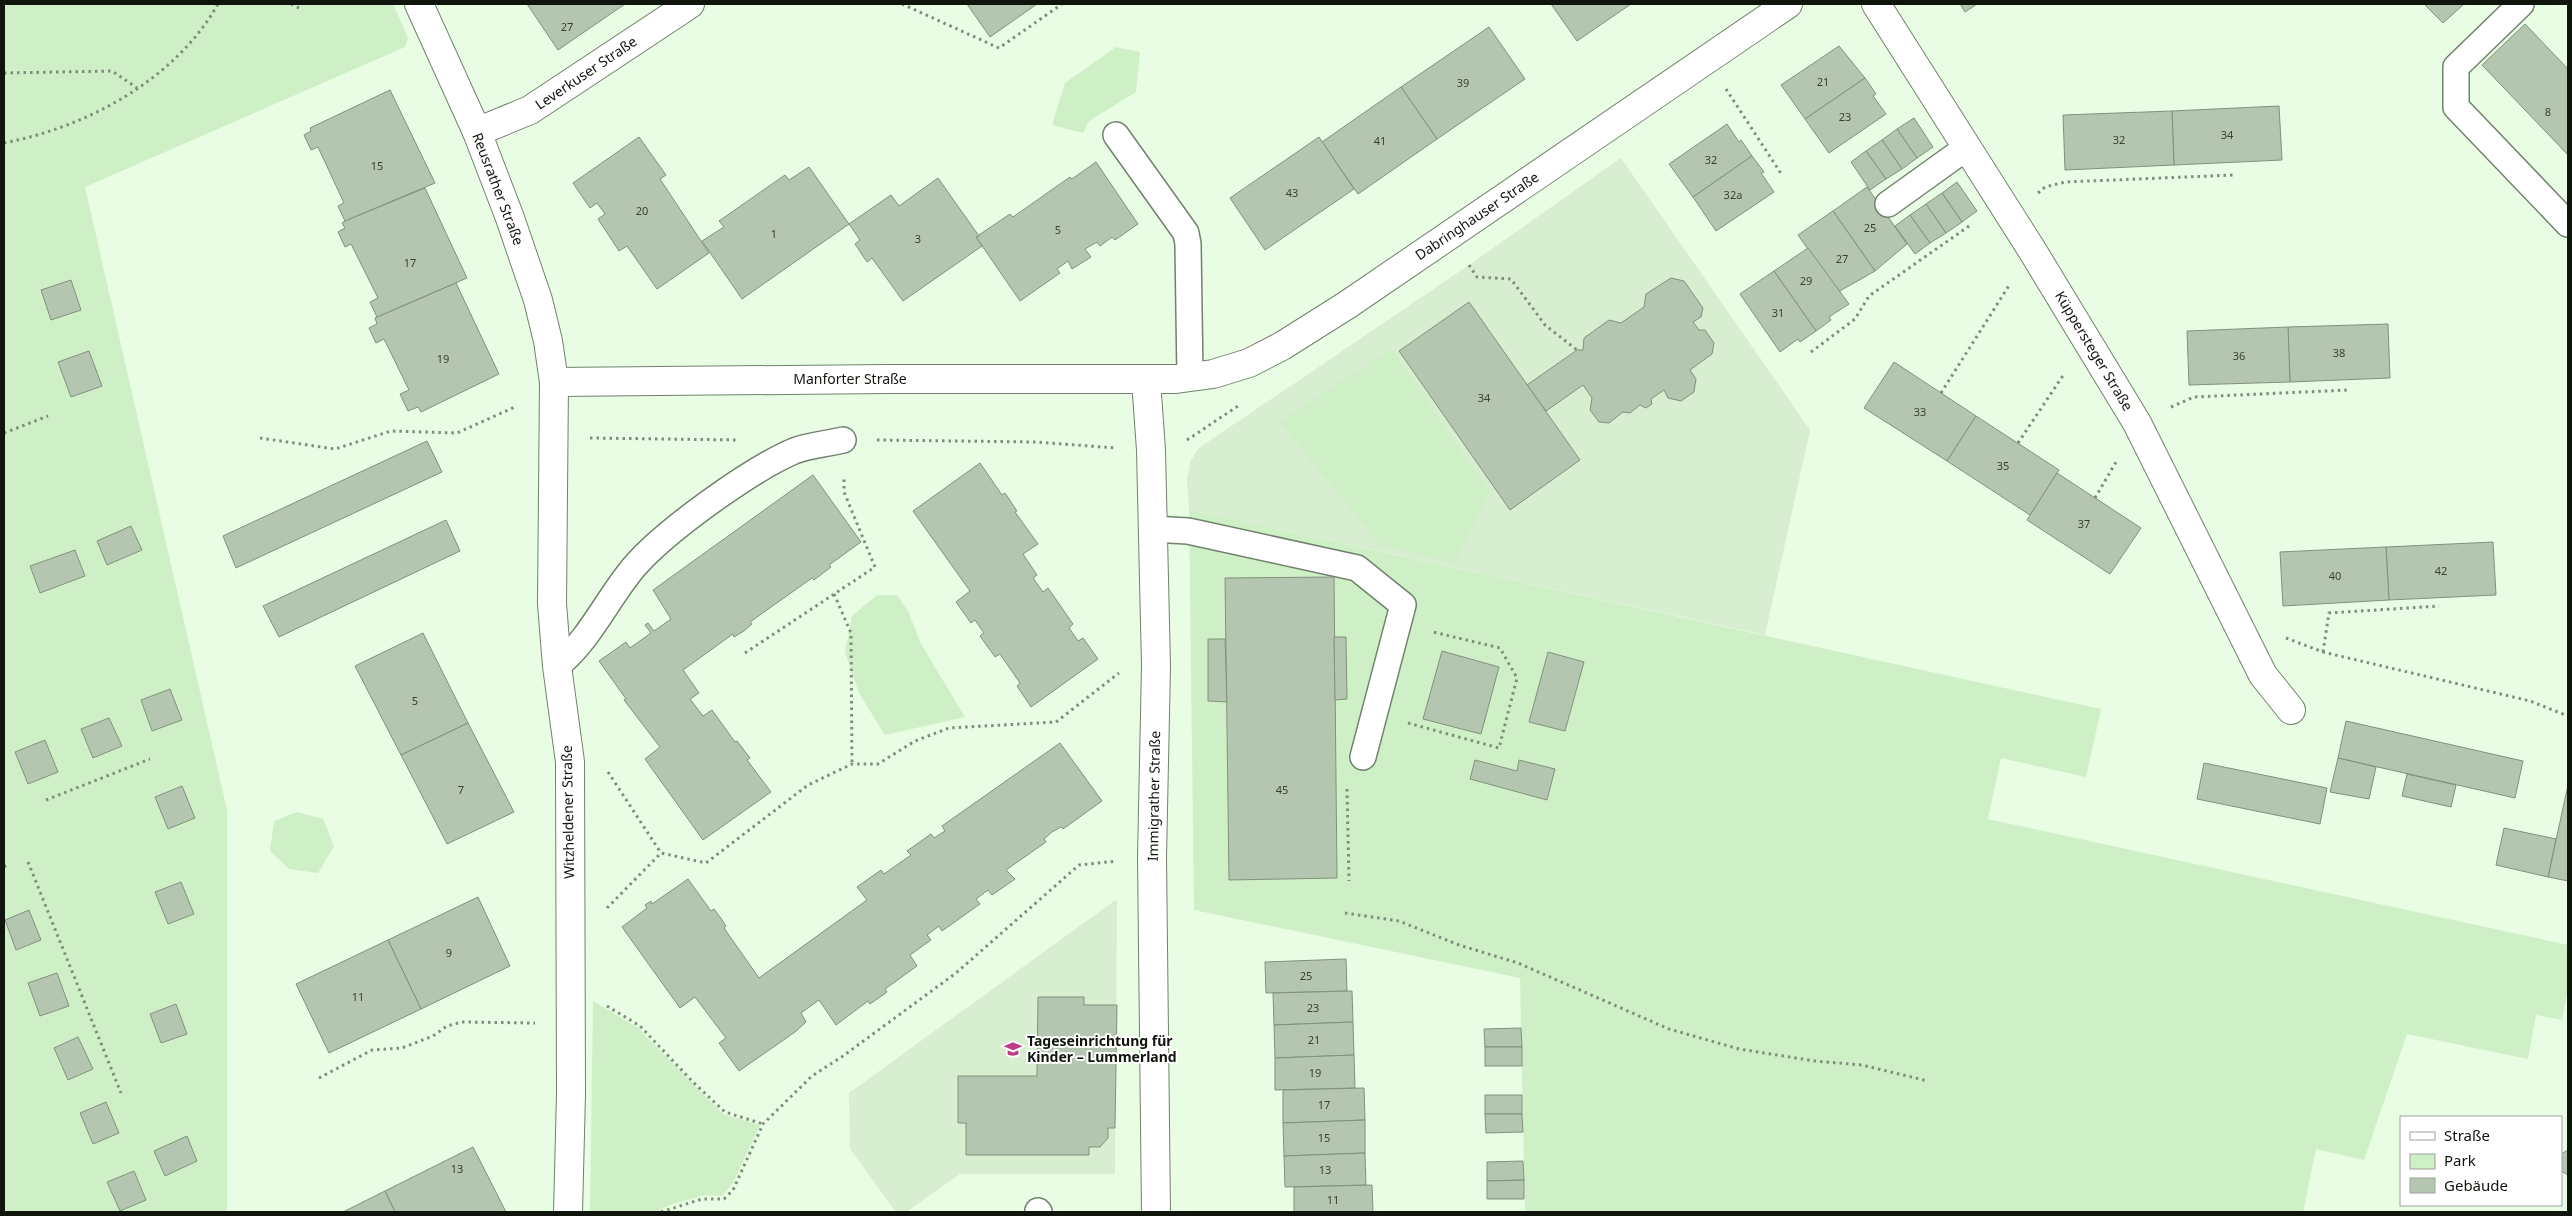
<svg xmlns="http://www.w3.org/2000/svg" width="2572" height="1216" font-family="'Noto Sans',sans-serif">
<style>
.built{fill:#d7eed1}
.green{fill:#cff0c6}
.building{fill:#b4c6af;stroke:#81927c}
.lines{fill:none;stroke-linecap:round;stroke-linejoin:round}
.lane-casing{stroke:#71826d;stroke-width:28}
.street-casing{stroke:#71826d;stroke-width:30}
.path{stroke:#808c7c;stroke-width:3;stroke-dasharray:2.5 4;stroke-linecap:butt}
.lane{stroke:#fff;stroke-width:25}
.street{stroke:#fff;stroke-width:28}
.labels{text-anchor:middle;stroke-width:4;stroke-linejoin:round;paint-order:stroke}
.number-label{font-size:11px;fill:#384136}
.street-label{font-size:14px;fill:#0f150d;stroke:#fff}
.poi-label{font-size:14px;font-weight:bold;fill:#0f150d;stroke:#fff;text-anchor:start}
</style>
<rect width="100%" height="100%" fill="#e9fce4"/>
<!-- built -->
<g class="built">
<polygon points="1621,158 1810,430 1765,635 1189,510 1187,479 1190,462 1199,448 1469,265"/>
<polygon points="1117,899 1115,1174 960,1174 906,1212 896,1212 850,1149 849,1093"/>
</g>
<!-- green -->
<g class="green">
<polygon points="4,4 393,4 408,38 405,47 85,187 227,810 227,1212 4,1212"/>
<polygon points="1116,47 1140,52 1136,92 1089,121 1083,133 1052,125 1065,83"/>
<polygon points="1391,349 1490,492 1454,563 1380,545 1280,422"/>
<polygon points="1189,510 2101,709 2086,777 2001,758 1988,819 2568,945 2568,990 2562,1020 2536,1015 2528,1059 2407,1034 2364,1160 2316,1149 2303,1212 1525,1212 1520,978 1194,910"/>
<polygon points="877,595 897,595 908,611 921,644 965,717 885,735 859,693 845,652 852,616"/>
<polygon points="297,812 323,819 334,846 318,873 289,869 270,851 274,821"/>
<polygon points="593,1001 638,1028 723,1114 760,1125 733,1183 722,1196 705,1195 670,1205 656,1212 590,1212"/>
</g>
<!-- building -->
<g class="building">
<polygon points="527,4 625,4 558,50"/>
<polygon points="967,4 1037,4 990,37"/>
<polygon points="1551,4 1631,4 1577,41"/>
<polygon points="1960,4 1977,4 1965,12"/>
<polygon points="2424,4 2464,4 2443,23"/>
<polygon points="2525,24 2568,69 2568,155 2482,65"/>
<polygon points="1489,27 1525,79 1437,139 1401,87"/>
<polygon points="1839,46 1865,78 1805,119 1781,85"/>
<polygon points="1865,78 1876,94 1873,96 1886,114 1829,153 1805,119"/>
<polygon points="1401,87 1437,139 1358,194 1322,142"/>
<polygon points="390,90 435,183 345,221 338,206 344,203 318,147 311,150 304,135 311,131 310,128"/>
<polygon points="2279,106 2282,160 2174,165 2172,111"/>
<polygon points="2172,111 2174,165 2065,170 2063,115"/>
<polygon points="1914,118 1933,147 1917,158 1897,129"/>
<polygon points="1727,124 1739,142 1741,140 1752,156 1693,197 1669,164"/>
<polygon points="1897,129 1917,158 1902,169 1882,140"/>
<polygon points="639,137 666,175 660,179 709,253 657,289 627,246 619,251 598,219 605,214 597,203 590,208 573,183"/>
<polygon points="1319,137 1354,189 1265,250 1230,198"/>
<polygon points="1882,140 1902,169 1886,179 1866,151"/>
<polygon points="1866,151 1886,179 1870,190 1851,162"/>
<polygon points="1752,156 1764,172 1761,173 1774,192 1716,231 1693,197"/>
<polygon points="1096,162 1138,224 1115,240 1112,237 1100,246 1097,242 1085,249 1091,257 1072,269 1068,261 1057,269 1060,273 1020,301 976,237 1010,214 1013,217 1070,177 1072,179"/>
<polygon points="809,167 849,224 742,299 702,241 724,227 719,221 785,175 789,180"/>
<polygon points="938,178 979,236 976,237 982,246 903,301 872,258 867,262 855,244 860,240 849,224 891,195 899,206"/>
<polygon points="1957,182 1977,211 1962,222 1942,193"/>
<polygon points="1867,187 1907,244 1875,271 1833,211"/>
<polygon points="425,188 467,278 377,317 370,302 378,298 351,244 345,247 338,232 345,228 342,223 345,221"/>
<polygon points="1942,193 1962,222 1946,233 1926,204"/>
<polygon points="1926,204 1946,233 1930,243 1910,215"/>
<polygon points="1833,211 1875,271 1838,292 1798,235"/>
<polygon points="1910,215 1930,243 1915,254 1895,226"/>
<polygon points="1808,248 1849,304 1829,317 1831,320 1816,331 1774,271"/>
<polygon points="1774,271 1816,331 1800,342 1798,339 1780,352 1740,294"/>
<polygon points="1671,278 1684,281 1703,308 1701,317 1693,322 1699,330 1705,330 1714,343 1712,354 1690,370 1696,379 1694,392 1681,401 1668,398 1664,390 1651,399 1652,404 1646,408 1640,405 1630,413 1623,412 1609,423 1599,422 1590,410 1592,398 1583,385 1546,411 1527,385 1577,350 1583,350 1584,338 1609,320 1621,323 1644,307 1646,294"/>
<polygon points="71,280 81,310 51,320 41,290"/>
<polygon points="456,283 499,374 421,412 418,407 408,411 400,394 409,390 384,339 376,343 369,328 377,324 375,318"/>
<polygon points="1469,302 1580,460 1510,510 1399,351"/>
<polygon points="2388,324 2390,378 2290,382 2288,327"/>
<polygon points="2288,327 2290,382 2189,385 2187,331"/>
<polygon points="89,351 102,386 71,397 58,362"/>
<polygon points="1894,362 1976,416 1947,461 1864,408"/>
<polygon points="1976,416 2059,470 2030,515 1947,461"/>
<polygon points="427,441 442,472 236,568 223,536"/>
<polygon points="980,463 1002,495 1005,493 1017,511 1015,512 1038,544 1023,554 1037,575 1033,578 1043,592 1048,588 1073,624 1069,628 1078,641 1083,638 1098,659 1031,707 1017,686 1020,683 1000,654 995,657 980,636 984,633 975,620 971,623 956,602 970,591 913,511"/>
<polygon points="2057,473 2141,528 2110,574 2027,520"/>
<polygon points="813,475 861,542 829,565 831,567 814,580 812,578 750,622 752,624 744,631 734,637 733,634 683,670 699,693 690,699 703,716 712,710 735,742 737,741 750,758 747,760 771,792 703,840 645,759 660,747 624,700 626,699 599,661 626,642 630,648 651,633 645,625 648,623 654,631 671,619 653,590"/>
<polygon points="446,520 460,551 279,637 263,606"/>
<polygon points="131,526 142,550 107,565 97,541"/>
<polygon points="2493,542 2496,595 2389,600 2386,547"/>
<polygon points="2386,547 2389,600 2283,606 2280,552"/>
<polygon points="75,550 85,576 40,593 30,566"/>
<polygon points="1334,577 1337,878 1229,880 1225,578"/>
<polygon points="423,633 468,723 401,755 355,666"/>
<polygon points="1334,637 1346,637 1347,699 1335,700"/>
<polygon points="1208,639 1225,639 1227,702 1208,701"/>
<polygon points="1442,651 1499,667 1481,734 1423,719"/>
<polygon points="1548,652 1584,662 1565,731 1529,722"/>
<polygon points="170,689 182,720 152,731 141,700"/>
<polygon points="109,718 122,746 93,758 81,729"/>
<polygon points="2346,721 2523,761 2515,798 2338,758"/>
<polygon points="468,723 514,812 447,844 401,755"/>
<polygon points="45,740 58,772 28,784 15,752"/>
<polygon points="1060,743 1102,801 1063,829 1061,827 1052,832 1044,839 1046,842 1006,870 1015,879 992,895 988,890 976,899 980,904 942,931 939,926 927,935 931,940 910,955 917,966 885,989 887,992 870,1004 868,1001 836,1025 819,1000 801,1013 806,1022 795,1032 739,1071 719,1043 726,1038 695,997 680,1008 622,927 647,908 645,905 651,901 652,904 688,879 711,911 714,909 720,917 726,926 724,928 759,978 867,900 857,887 881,870 884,874 911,855 907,851 931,834 934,838 945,831 942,826"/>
<polygon points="2338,758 2376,767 2369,799 2330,792"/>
<polygon points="1475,760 1517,771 1519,760 1555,769 1547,800 1470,779"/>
<polygon points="2204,763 2327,788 2320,824 2197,799"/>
<polygon points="2407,774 2456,785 2451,807 2402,796"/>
<polygon points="2568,785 2568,881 2548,877"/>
<polygon points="182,786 195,818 168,829 155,797"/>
<polygon points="2504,828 2556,839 2548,877 2496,865"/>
<polygon points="181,882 194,914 168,924 155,892"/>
<polygon points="478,897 510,966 421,1009 388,940"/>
<polygon points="29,910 41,940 16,950 5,920"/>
<polygon points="388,940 421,1009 329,1053 296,984"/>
<polygon points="1346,959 1347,991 1266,993 1265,962"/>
<polygon points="57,973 69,1006 40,1016 28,983"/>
<polygon points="1352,991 1353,1022 1274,1025 1273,993"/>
<polygon points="1038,997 1084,997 1084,1005 1117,1005 1115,1128 1108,1128 1108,1138 1100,1147 1089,1147 1089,1155 966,1155 966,1123 958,1123 958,1076 1037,1076"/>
<polygon points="176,1004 187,1034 161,1043 150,1014"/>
<polygon points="1353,1022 1354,1055 1275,1058 1274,1025"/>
<polygon points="1521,1028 1522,1047 1485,1047 1484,1029"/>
<polygon points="78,1037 93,1069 68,1080 54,1048"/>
<rect x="1485" y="1047" width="37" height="19"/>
<polygon points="1354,1055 1355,1088 1275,1090 1275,1058"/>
<polygon points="1364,1088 1365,1120 1283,1123 1283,1090"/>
<rect x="1485" y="1095" width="37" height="19"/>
<polygon points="106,1102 119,1133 93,1144 80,1113"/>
<polygon points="1485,1114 1522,1114 1523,1132 1486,1133"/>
<polygon points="1365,1120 1365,1153 1284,1156 1283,1123"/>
<polygon points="187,1136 197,1161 165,1176 154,1151"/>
<polygon points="473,1147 506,1212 395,1212 385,1191"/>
<polygon points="2568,1150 2568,1175 2561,1171 2561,1154"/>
<polygon points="1365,1153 1366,1185 1285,1187 1284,1156"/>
<polygon points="1523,1161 1524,1180 1487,1181 1487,1162"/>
<polygon points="134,1171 146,1200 120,1211 107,1182"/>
<polygon points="1524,1180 1524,1199 1487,1199 1487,1181"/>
<polygon points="1372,1185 1373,1212 1294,1212 1294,1187"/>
<polygon points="385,1191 395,1212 343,1212"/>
</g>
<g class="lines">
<!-- lane casing -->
<g class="lane-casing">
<g id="lane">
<polyline points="2521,4 2456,67 2456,107 2568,224"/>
<polyline points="1116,135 1186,233 1188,244 1190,377"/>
<polyline points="1888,204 1966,148"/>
<polyline points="1152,529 1188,531 1357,568 1403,605 1363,757"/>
<path d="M557,666C589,641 607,599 634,567C665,531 750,470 794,451C809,445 827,444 843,440"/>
<polyline points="1038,1211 1039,1212"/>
</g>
</g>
<!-- street casing -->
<g class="street-casing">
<g id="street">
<polyline points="419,4 477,132 510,218 538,300 548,341 554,382 552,604 557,666 570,762 571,1094 568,1212"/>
<polyline points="1876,4 2032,250 2137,423 2263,675 2291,710"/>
<polyline points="477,132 530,110 690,4"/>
<polyline points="1146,380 1151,450 1156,666 1152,857 1156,1212"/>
<polyline points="554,382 887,379 1176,379 1213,374 1249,363 1282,346 1347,305 1788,4"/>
</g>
</g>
<!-- path -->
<g class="path">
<polyline points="291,4 299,8"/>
<polyline points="902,4 999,48 1062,4"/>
<polyline points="4,73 112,71 137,88"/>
<polyline points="1726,89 1782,175"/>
<path d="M4,143C87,127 175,80 218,4"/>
<polyline points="2038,193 2045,187 2065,182 2234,175"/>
<polyline points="1469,265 1477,277 1511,279 1545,325 1577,350"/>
<polyline points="1811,352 1855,319 1869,296 1972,224"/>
<polyline points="1941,393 2010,284"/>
<polyline points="2171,407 2194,397 2348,390"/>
<polyline points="4,433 48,416"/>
<polyline points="260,438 335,449 391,431 457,433 517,406"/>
<polyline points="590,438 739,440"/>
<polyline points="877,440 1036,442 1116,448"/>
<polyline points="1187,440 1238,406"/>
<polyline points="2018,443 2064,374"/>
<polyline points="2095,498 2116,462"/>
<polyline points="834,594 851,633 852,764"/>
<polyline points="2286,638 2323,652 2530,701 2568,716"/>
<polyline points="2323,652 2329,613 2439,606"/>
<polyline points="745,653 875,567 844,492 844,476"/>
<polyline points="1408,723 1499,748 1517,678 1500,648 1433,632"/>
<polyline points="608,772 661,853"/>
<polyline points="1347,789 1349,881"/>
<polyline points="46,800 150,759"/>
<polyline points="28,862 121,1093"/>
<polyline points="4,867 7,865"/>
<polyline points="607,908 661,853 706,863 808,785 852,764 878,764 915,741 949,728 1056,722 1119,673"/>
<polyline points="1345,913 1399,921 1459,945 1518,963 1669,1029 1739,1049 1815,1061 1862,1065 1928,1081"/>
<polyline points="607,1006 640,1026 693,1082 725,1112 763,1124"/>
<polyline points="319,1078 372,1050 402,1048 433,1036 447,1026 462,1022 535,1023"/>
<polyline points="661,1212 702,1199 724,1199 733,1190 763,1124 812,1076 843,1056 956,973 1079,865 1117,861"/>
</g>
<!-- lane -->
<use href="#lane" class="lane"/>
<!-- street -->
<use href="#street" class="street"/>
</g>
<!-- icons -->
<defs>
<g id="school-bare" transform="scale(1.35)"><path d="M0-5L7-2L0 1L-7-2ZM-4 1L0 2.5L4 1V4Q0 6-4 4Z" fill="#bc3c88" stroke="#fff" stroke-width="2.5" paint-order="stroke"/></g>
</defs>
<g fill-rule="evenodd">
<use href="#school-bare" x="1013" y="1049"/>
</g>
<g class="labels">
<!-- number labels -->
<g class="number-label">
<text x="567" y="31">27</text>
<text x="1823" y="86">21</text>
<text x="1463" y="87">39</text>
<text x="2548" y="116">8</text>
<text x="1845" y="121">23</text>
<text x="2227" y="139">34</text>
<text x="2119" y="144">32</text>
<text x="1380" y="145">41</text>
<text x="1711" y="164">32</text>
<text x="377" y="170">15</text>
<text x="1292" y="197">43</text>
<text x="1733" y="199">32a</text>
<text x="642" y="215">20</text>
<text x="1870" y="232">25</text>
<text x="1058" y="234">5</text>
<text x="774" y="238">1</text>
<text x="918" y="243">3</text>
<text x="1842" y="263">27</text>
<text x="410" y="267">17</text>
<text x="1806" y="285">29</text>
<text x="1778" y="317">31</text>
<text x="2339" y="357">38</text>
<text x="2239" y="360">36</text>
<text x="443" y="363">19</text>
<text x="1484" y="402">34</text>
<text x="1920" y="416">33</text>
<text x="2003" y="470">35</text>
<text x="2084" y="528">37</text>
<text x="2441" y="575">42</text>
<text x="2335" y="580">40</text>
<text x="415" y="705">5</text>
<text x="461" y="794">7</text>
<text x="1282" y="794">45</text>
<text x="449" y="957">9</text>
<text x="1306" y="980">25</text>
<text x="358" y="1001">11</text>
<text x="1313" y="1012">23</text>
<text x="1314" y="1044">21</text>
<text x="1315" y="1077">19</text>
<text x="1324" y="1109">17</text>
<text x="1324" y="1142">15</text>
<text x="457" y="1173">13</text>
<text x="1325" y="1174">13</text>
<text x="1333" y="1204">11</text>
</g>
<!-- street labels -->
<g class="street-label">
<text transform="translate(586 73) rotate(-34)" y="5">Leverkuser Straße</text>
<text transform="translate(498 189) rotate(69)" y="5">Reusrather Straße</text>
<text transform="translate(1477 216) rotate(-34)" y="5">Dabringhauser Straße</text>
<text transform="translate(2094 351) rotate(59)" y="5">Küppersteger Straße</text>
<text x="850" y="384">Manforter Straße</text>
<text transform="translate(1154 796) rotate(-89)" y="5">Immigrather Straße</text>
<text transform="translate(568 812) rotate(-91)" y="5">Witzheldener Straße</text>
</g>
<!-- poi labels -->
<g class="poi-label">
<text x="1027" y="1046">Tageseinrichtung für<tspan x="1027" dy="16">Kinder – Lummerland</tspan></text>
</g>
</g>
<!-- border -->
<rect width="2572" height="1216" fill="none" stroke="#0f150d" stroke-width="10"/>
<!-- legend -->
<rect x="2400" y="1116" width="162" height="90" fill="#ffffff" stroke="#9fa19e"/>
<rect x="2410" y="1132" width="25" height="8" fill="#ffffff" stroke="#9fa19e"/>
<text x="2444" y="1141" font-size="15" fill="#0f150d">Straße</text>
<rect x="2410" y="1154" width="25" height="15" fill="#cff0c6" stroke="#9fa19e"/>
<text x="2444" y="1166" font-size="15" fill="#0f150d">Park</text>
<rect x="2410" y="1178" width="25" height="15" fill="#b4c6af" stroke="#9fa19e"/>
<text x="2444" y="1191" font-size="15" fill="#0f150d">Gebäude</text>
</svg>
